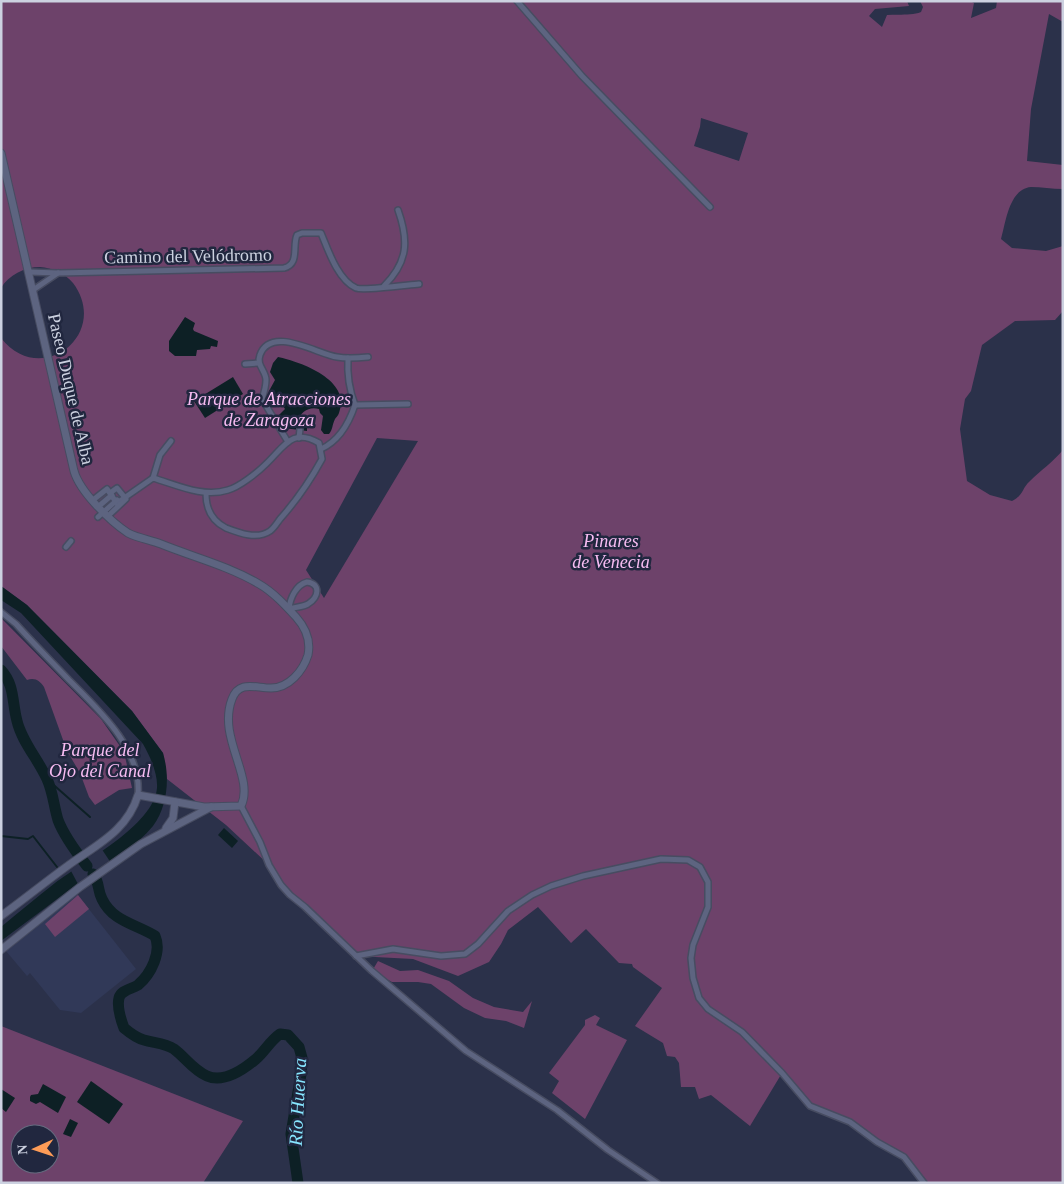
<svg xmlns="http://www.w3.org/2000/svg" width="1064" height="1184" font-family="Georgia,serif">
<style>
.built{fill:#313958}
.green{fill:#6d426a;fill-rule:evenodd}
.water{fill:#0d2025}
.pier{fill:#2b314a}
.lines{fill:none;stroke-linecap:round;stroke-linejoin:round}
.stream{stroke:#0d2025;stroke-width:2}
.river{stroke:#0d2025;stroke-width:11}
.street-casing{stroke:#474c61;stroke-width:8}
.secondary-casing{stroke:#474c61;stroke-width:9}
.street{stroke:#5d6480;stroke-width:5}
.secondary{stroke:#5d6480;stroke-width:7}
.labels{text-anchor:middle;stroke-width:5;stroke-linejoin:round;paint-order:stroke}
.street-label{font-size:18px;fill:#ccd1e0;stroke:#21273f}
.park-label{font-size:18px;font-style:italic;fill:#f7bcf2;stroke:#21273f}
.water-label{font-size:19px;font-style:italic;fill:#87e6ff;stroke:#21273f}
</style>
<rect width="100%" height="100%" fill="#2b314a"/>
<!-- built -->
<polygon class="built" points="77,894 136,969 81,1013 60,1010 30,973 27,976 6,951"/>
<!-- green -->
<g class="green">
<path d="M1,1H907L909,6L875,9L869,16L882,27L887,15C898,14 911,16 921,12L923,7L920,1H970L974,3L971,18L996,8L997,1H1063V22L1049,14L1031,109L1027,161L1063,165V189C1052,189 1041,187 1031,187C1009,189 1006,222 1001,239L1012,248L1046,251L1063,246V311L1055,320L1015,321L982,345L971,391L965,399L960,429L967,481L990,495L1012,501C1025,494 1021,489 1030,481C1041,470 1053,462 1063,450V1183H924L904,1157L850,1122L810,1106L782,1073L750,1126L711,1095L699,1099L695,1087H681L679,1063L675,1057L667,1056L663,1043L635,1026L662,988L633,967L632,964L619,963L586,929L571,943L538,907L508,930L501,944L489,962L458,976L413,959L356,956L290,895L269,865L226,825L167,779L163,753L132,711L27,605L1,586V338C41,389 111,334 73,283C65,273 52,268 40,267C24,267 9,275 1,288ZM701,118L748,133L739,161L694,146L700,127ZM377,438L418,441L324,598L306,570Z"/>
<path d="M1,618L101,719L124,752L132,788L119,790L95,805L89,797L80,773L67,751L44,687C40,681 35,677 27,680L1,646Z"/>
<polygon points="78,895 89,909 55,937 45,924"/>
<polygon points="378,961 400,971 418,970 449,981 473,998 494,1007 523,1012 532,1001 524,1028 506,1021 485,1018 464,1008 431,984 418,982 392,982 372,971"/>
<polygon points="595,1015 600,1018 596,1025 627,1040 585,1119 552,1093 559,1081 549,1073 585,1025 585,1020"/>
<path d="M1,1026L243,1121L203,1183H1ZM20,1134H50V1164H20Z"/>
</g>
<!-- water -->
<g class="water">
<polygon points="185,317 195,323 193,329 194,331 218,341 217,347 211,346 210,349 197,350 196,356 175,356 169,351 169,341"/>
<path d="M278,357C301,362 352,380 339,413C338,416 336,417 335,419C332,425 333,429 329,434H324L321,430L323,416L320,413L319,409C309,406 301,412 297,421L298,425L307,427V431L284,428L277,417L285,409L276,395L269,391L275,380L270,372L273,363Z"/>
<polygon points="233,377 243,394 205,418 194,401"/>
<path d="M1,586L27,605L132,711L163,753C170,776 168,806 153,826C137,846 111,860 90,875C60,896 31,919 1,941V927C19,912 37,897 55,883C83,862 154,825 157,788C158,774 150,756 143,744L21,613L1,600Z"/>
<polygon points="224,828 238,841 232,848 218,835"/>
<polygon points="91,1081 123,1104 109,1124 77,1102"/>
<polygon points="43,1084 66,1097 58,1113 40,1102 36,1104 30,1101 30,1097 31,1095 38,1094"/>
<polygon points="1,1089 15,1098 6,1112 1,1108"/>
<polygon points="70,1119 78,1123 71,1137 63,1134"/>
</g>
<!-- pier -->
<polygon class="pier" points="101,848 111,863 79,886 70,869"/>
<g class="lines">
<!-- stream -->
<g class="stream">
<polyline points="48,780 90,817"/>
<polyline points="1,836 28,839 33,836 57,867"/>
</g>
<!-- river -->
<g class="river">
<path d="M1,670C15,685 12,703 17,721C22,742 38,759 47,779C53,792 54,807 58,820C64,836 76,852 87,866"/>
<path d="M93,874C100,883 97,889 102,899C113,922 136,924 155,936C162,952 151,974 138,985C132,989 121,990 119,998C117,1006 121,1020 124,1028C130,1033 136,1038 144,1040C154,1043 165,1043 174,1049C185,1057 193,1070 207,1076C223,1083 243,1070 256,1059C265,1051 270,1041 280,1034L288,1035L299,1047L302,1058L301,1074L291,1134L298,1183"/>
</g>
<!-- street casing -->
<g class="street-casing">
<g id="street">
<polyline points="517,1 582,76 710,207"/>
<path d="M29,272L58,273L284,268C300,264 292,246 297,235L302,233H321C328,250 338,280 356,288C364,291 407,285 419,284"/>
<path d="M384,286C408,262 409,241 398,210"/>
<polyline points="33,290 58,273"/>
<polyline points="245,364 259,363"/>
<polyline points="355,405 408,404"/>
<polyline points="299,438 300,429"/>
<path d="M288,442L262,399C264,393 266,386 266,380C266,371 256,365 260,355C271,325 317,354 337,357C347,359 358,358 368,357"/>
<path d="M321,449C339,441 349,423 355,405C349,389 347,375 348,358"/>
<polyline points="153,478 160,455 171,441"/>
<polyline points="93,500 107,489 118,505"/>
<path d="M117,503L153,478C177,485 203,498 228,490C239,487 257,473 266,464C284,447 292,427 319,443L322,459C310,481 297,500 280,519C277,523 274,528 270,531C257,540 239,533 226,528C212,521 206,509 206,494"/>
<polyline points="99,506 112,495"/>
<polyline points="108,516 126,499 117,488 110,493"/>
<polyline points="98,517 117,500"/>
<polyline points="66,547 71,541"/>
<path d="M307,582C321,584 319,597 308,604C303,607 295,607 289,609C290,598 296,585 307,582Z"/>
<path d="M1,612L16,624C33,643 51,661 69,680C98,709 142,749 138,795"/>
<polyline points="241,806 260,842 269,865 281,885 290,895 305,907 372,971 466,1051 557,1110 608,1150 657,1183"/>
<polyline points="356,956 393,949 441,956 465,954 478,944 508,911 532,895 551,886 583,876 661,859 688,860 700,867 708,882 708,907 693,945 691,958 693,978 699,998 708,1009 742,1032 782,1073 810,1106 850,1122 877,1142 904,1157 924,1183"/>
</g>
</g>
<!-- secondary casing -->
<g class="secondary-casing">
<g id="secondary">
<path d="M1,153L74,471C80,492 110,521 128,533C138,538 150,540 161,544C193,557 229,566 259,584C273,592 285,605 296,617C305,627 311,640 308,655C303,671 289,688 271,688C255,688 239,680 232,699C217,738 255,777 241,806L204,807L138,795C127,832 94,846 66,867C44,883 23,900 1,916"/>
<polyline points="166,828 173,818 175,802"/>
<polyline points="1,950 80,887 141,844 211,807"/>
</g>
</g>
<!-- street -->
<use href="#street" class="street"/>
<!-- secondary -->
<use href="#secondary" class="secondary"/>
</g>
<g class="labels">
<!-- street labels -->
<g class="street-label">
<text transform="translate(188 256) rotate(-1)" y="6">Camino del Velódromo</text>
<text transform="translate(71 389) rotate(77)" y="6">Paseo Duque de Alba</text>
</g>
<!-- park labels -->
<g class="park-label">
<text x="269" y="405">Parque de Atracciones<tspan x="269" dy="21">de Zaragoza</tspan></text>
<text x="611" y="547">Pinares<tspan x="611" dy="21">de Venecia</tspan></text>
<text x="100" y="756">Parque del<tspan x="100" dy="21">Ojo del Canal</tspan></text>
</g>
<!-- water labels -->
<g class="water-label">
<text transform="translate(297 1102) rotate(-87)" y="7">Río Huerva</text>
</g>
</g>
<!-- border -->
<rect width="1064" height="1184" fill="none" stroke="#ccd1e0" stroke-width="5"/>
<!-- north arrow -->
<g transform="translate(35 1149) rotate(267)"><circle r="24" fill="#21273f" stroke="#656b7f"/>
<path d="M0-4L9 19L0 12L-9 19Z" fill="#fe9c57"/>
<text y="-8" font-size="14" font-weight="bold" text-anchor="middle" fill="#ccd1e0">N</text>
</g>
</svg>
